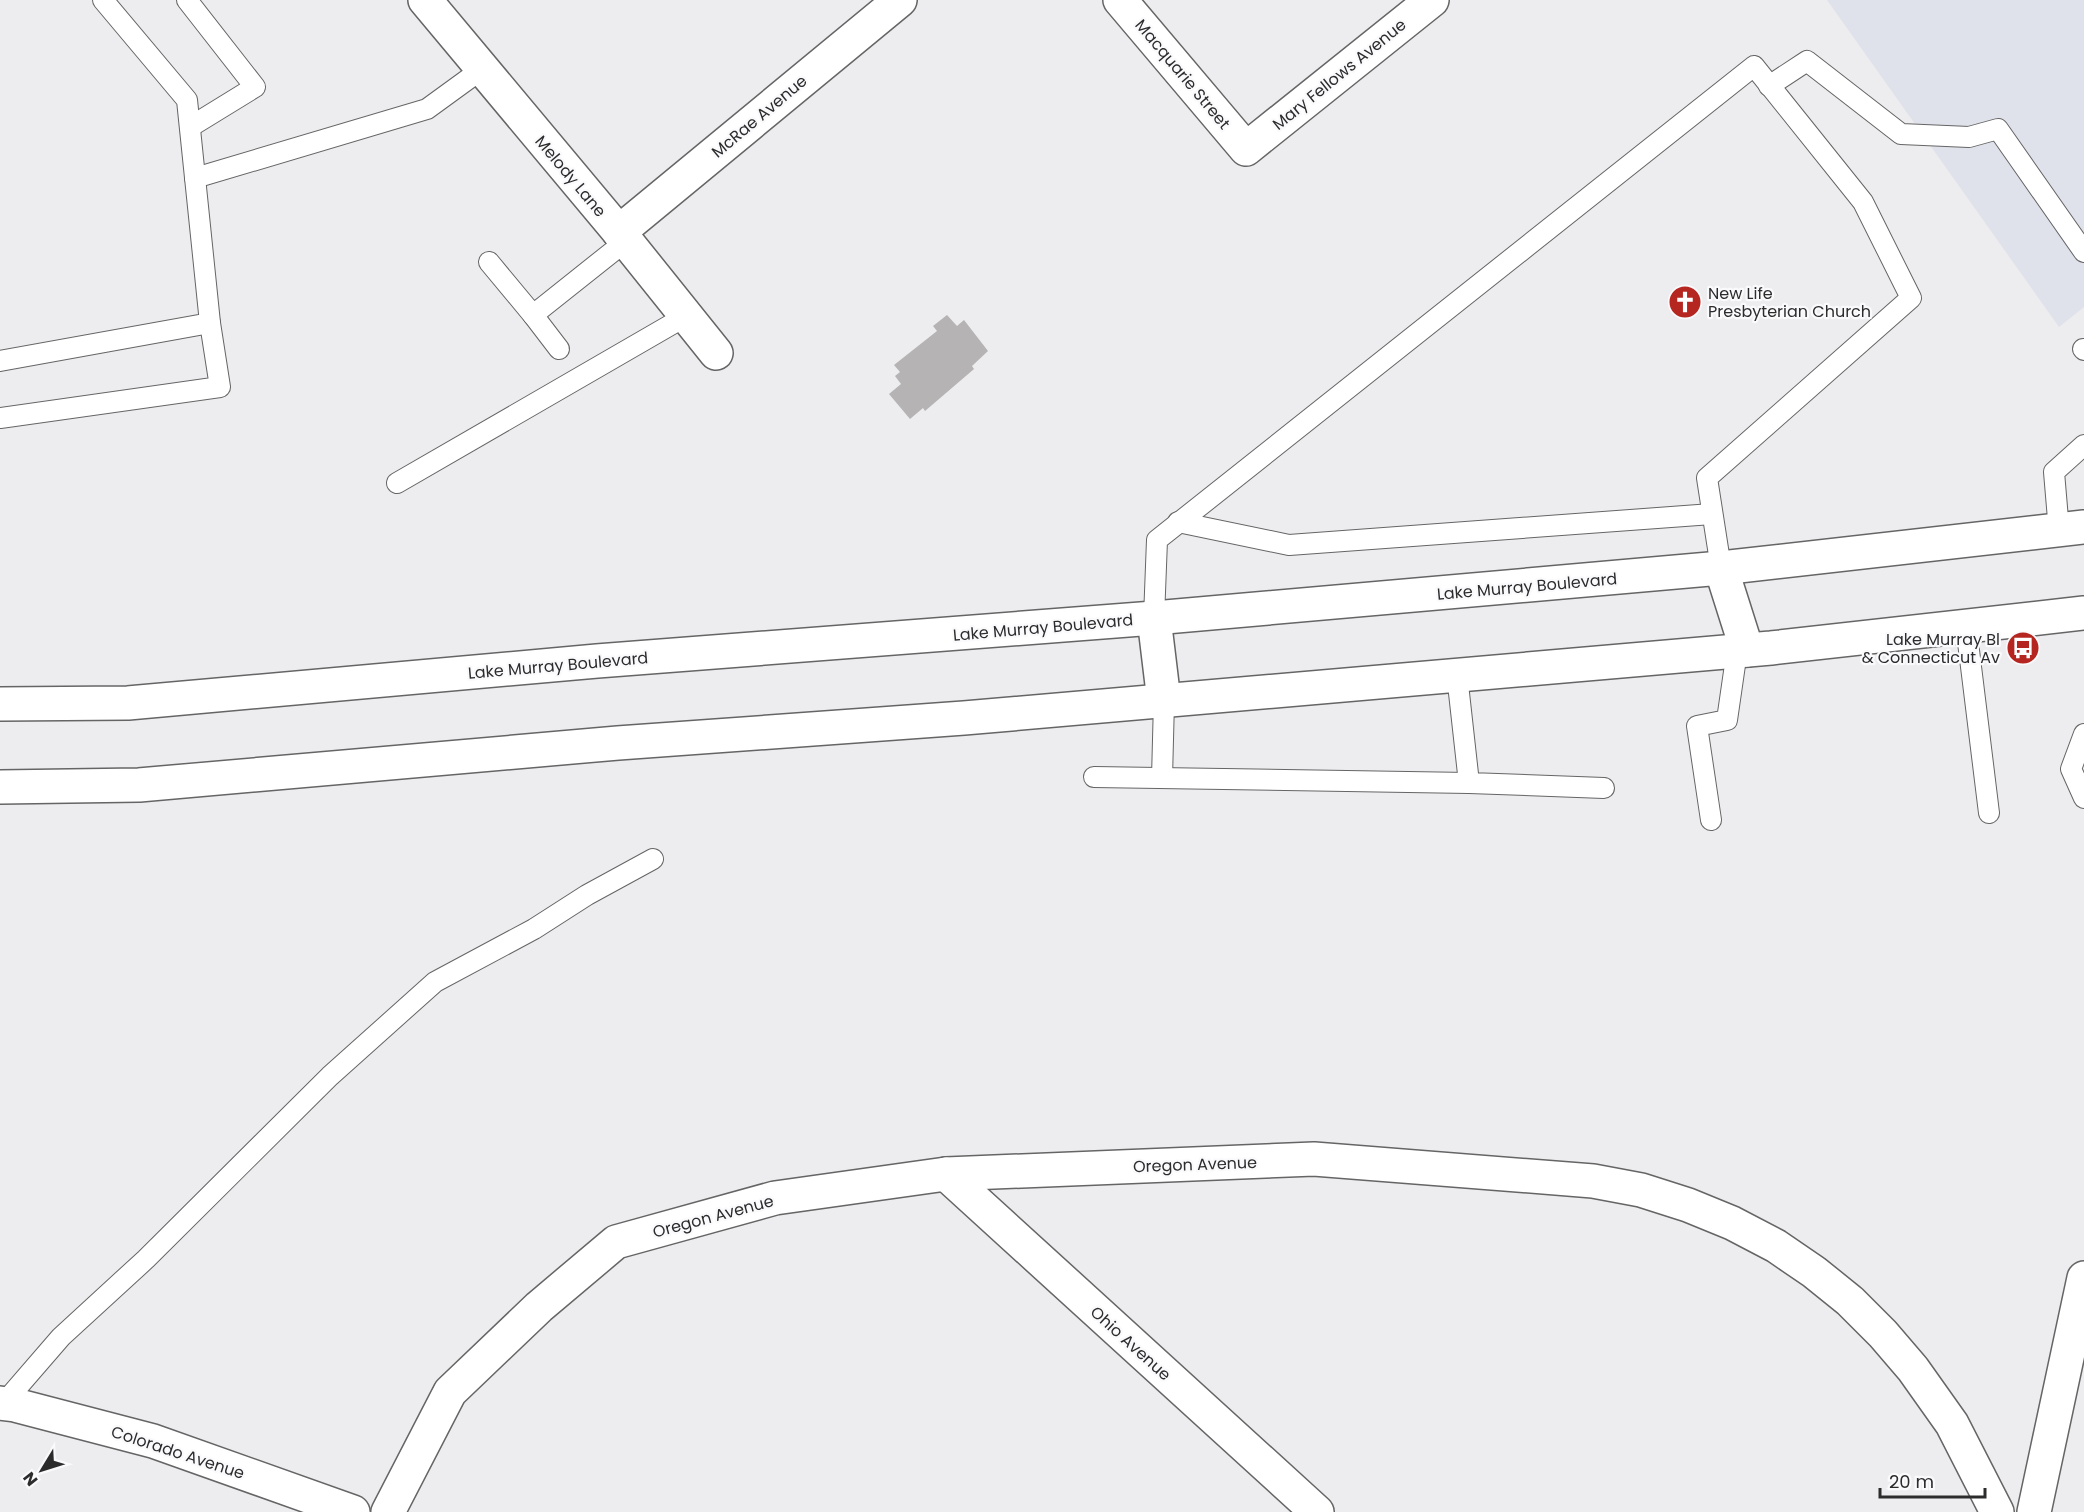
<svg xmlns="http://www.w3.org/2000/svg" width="2084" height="1512" font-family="Poppins,sans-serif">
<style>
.built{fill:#dfe2ea}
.building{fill:#b5b3b3}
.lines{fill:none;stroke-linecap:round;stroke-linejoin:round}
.lane-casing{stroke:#656566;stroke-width:22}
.street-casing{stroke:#656566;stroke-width:36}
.secondary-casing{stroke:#656566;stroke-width:36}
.lane{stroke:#fff;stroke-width:20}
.street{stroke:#fff;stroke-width:33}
.secondary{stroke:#fff;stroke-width:33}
.labels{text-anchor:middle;stroke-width:4.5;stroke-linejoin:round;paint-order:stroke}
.street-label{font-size:16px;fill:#2c2c2d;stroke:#fafafc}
.poi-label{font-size:16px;fill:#2c2c2d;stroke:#fafafc;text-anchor:start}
</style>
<rect width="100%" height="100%" fill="#ededef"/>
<!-- built -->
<polygon class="built" points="1827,0 2084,0 2084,307 2059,327"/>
<!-- building -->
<polygon class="building" points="947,315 957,326 964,320 988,351 972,366 974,369 925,411 923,408 910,419 889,394 901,384 895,376 900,372 894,365 937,331 933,326"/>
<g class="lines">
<!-- lane casing -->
<g class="lane-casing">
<g id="lane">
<polyline points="187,0 255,87 190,127"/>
<polyline points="1769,86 1807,61 1901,134 1969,137 1998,129 2084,252"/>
<polyline points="195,178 427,109 482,69"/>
<polyline points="489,262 533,315 626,241"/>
<polyline points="533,315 559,349"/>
<polyline points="2083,349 2084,350"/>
<polyline points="0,361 210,323 187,100 103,0"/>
<polyline points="0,418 220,387 210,323"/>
<polyline points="397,483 686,316"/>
<polyline points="1178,522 1289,545 1712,514"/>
<polyline points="2059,531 2054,472 2084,445"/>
<polyline points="1154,618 1157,540 1754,66 1863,202 1911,298 1707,478 1721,568"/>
<polyline points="1966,626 1989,813"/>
<polyline points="1457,675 1469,783 1604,788"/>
<polyline points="2084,734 2071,769 2084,798"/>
<polyline points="1094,777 1469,783"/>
<polyline points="1162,778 1164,701"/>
<polyline points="1711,820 1697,726 1727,720 1737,651"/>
<polyline points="3,1404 61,1337 146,1259 330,1076 435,982 534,929 587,895 653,859"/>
</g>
</g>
<!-- street casing -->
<g class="street-casing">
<g id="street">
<polyline points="425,0 619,232 716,353"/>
<polyline points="1120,0 1246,149 1432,0"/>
<polyline points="619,232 900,0"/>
<polyline points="946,1174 1317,1512"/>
<polyline points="0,1403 15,1405 153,1441 353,1512"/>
<polyline points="388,1512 450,1392 539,1307 616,1242 775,1198 946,1174 1314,1159 1593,1181 1641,1190 1688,1205 1732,1223 1776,1246 1814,1272 1850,1301 1883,1334 1913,1369 1952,1424 1997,1512"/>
<polyline points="2034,1512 2084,1278"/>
</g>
</g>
<!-- secondary casing -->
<g class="secondary-casing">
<g id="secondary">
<polyline points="1721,568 1747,650"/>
<polyline points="1154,618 1164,701"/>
<polyline points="0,704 128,703 597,661 1154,618 1721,568 2084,527"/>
<polyline points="0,787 139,785 618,743 964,718 1771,648 2084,613"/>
</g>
</g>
<!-- lane -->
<use href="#lane" class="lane"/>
<!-- street -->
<use href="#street" class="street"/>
<!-- secondary -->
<use href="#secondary" class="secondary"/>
</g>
<!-- icons -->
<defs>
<g id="church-disc" transform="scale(1.725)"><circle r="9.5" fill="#b52621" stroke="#fafafc"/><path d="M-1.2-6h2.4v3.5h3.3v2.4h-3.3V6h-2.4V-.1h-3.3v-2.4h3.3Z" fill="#fff"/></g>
<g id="bus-disc" transform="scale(1.725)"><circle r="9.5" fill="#b52621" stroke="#fafafc"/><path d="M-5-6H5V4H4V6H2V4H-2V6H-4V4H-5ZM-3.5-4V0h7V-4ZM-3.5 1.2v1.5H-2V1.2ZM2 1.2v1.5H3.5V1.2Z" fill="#fff"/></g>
</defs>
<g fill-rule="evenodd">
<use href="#church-disc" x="1685" y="302"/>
<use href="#bus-disc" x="2023" y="648"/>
</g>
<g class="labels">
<!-- street labels -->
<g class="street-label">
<text transform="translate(1183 74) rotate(50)" y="6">Macquarie Street</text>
<text transform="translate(1339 74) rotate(-39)" y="6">Mary Fellows Avenue</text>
<text transform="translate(759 116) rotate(-40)" y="6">McRae Avenue</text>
<text transform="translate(571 176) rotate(50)" y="6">Melody Lane</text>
<text transform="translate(1527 586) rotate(-5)" y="6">Lake Murray Boulevard</text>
<text transform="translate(1043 627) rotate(-5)" y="6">Lake Murray Boulevard</text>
<text transform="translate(558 665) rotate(-5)" y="6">Lake Murray Boulevard</text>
<text transform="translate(1195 1164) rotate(-2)" y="6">Oregon Avenue</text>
<text transform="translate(713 1216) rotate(-15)" y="6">Oregon Avenue</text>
<text transform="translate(1131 1343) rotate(42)" y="6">Ohio Avenue</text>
<text transform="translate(178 1452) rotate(18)" y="6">Colorado Avenue</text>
</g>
<!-- poi labels -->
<g class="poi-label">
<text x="1708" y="299">New Life<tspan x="1708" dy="18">Presbyterian Church</tspan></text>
<text x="2000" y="645" text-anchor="end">Lake Murray Bl<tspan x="2000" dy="18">&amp; Connecticut Av</tspan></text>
</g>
</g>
<!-- north arrow -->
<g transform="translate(42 1470) rotate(232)" stroke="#fafafc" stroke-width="4.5" paint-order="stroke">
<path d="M0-4.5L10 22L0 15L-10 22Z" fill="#2c2c2d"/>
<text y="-9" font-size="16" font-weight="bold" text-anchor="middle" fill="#2c2c2d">N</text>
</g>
<!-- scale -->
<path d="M1880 1488v9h105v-9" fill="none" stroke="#2c2c2d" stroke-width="3"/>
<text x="1889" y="1488" font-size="18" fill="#2c2c2d" stroke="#fafafc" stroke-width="4.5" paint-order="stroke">20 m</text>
</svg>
